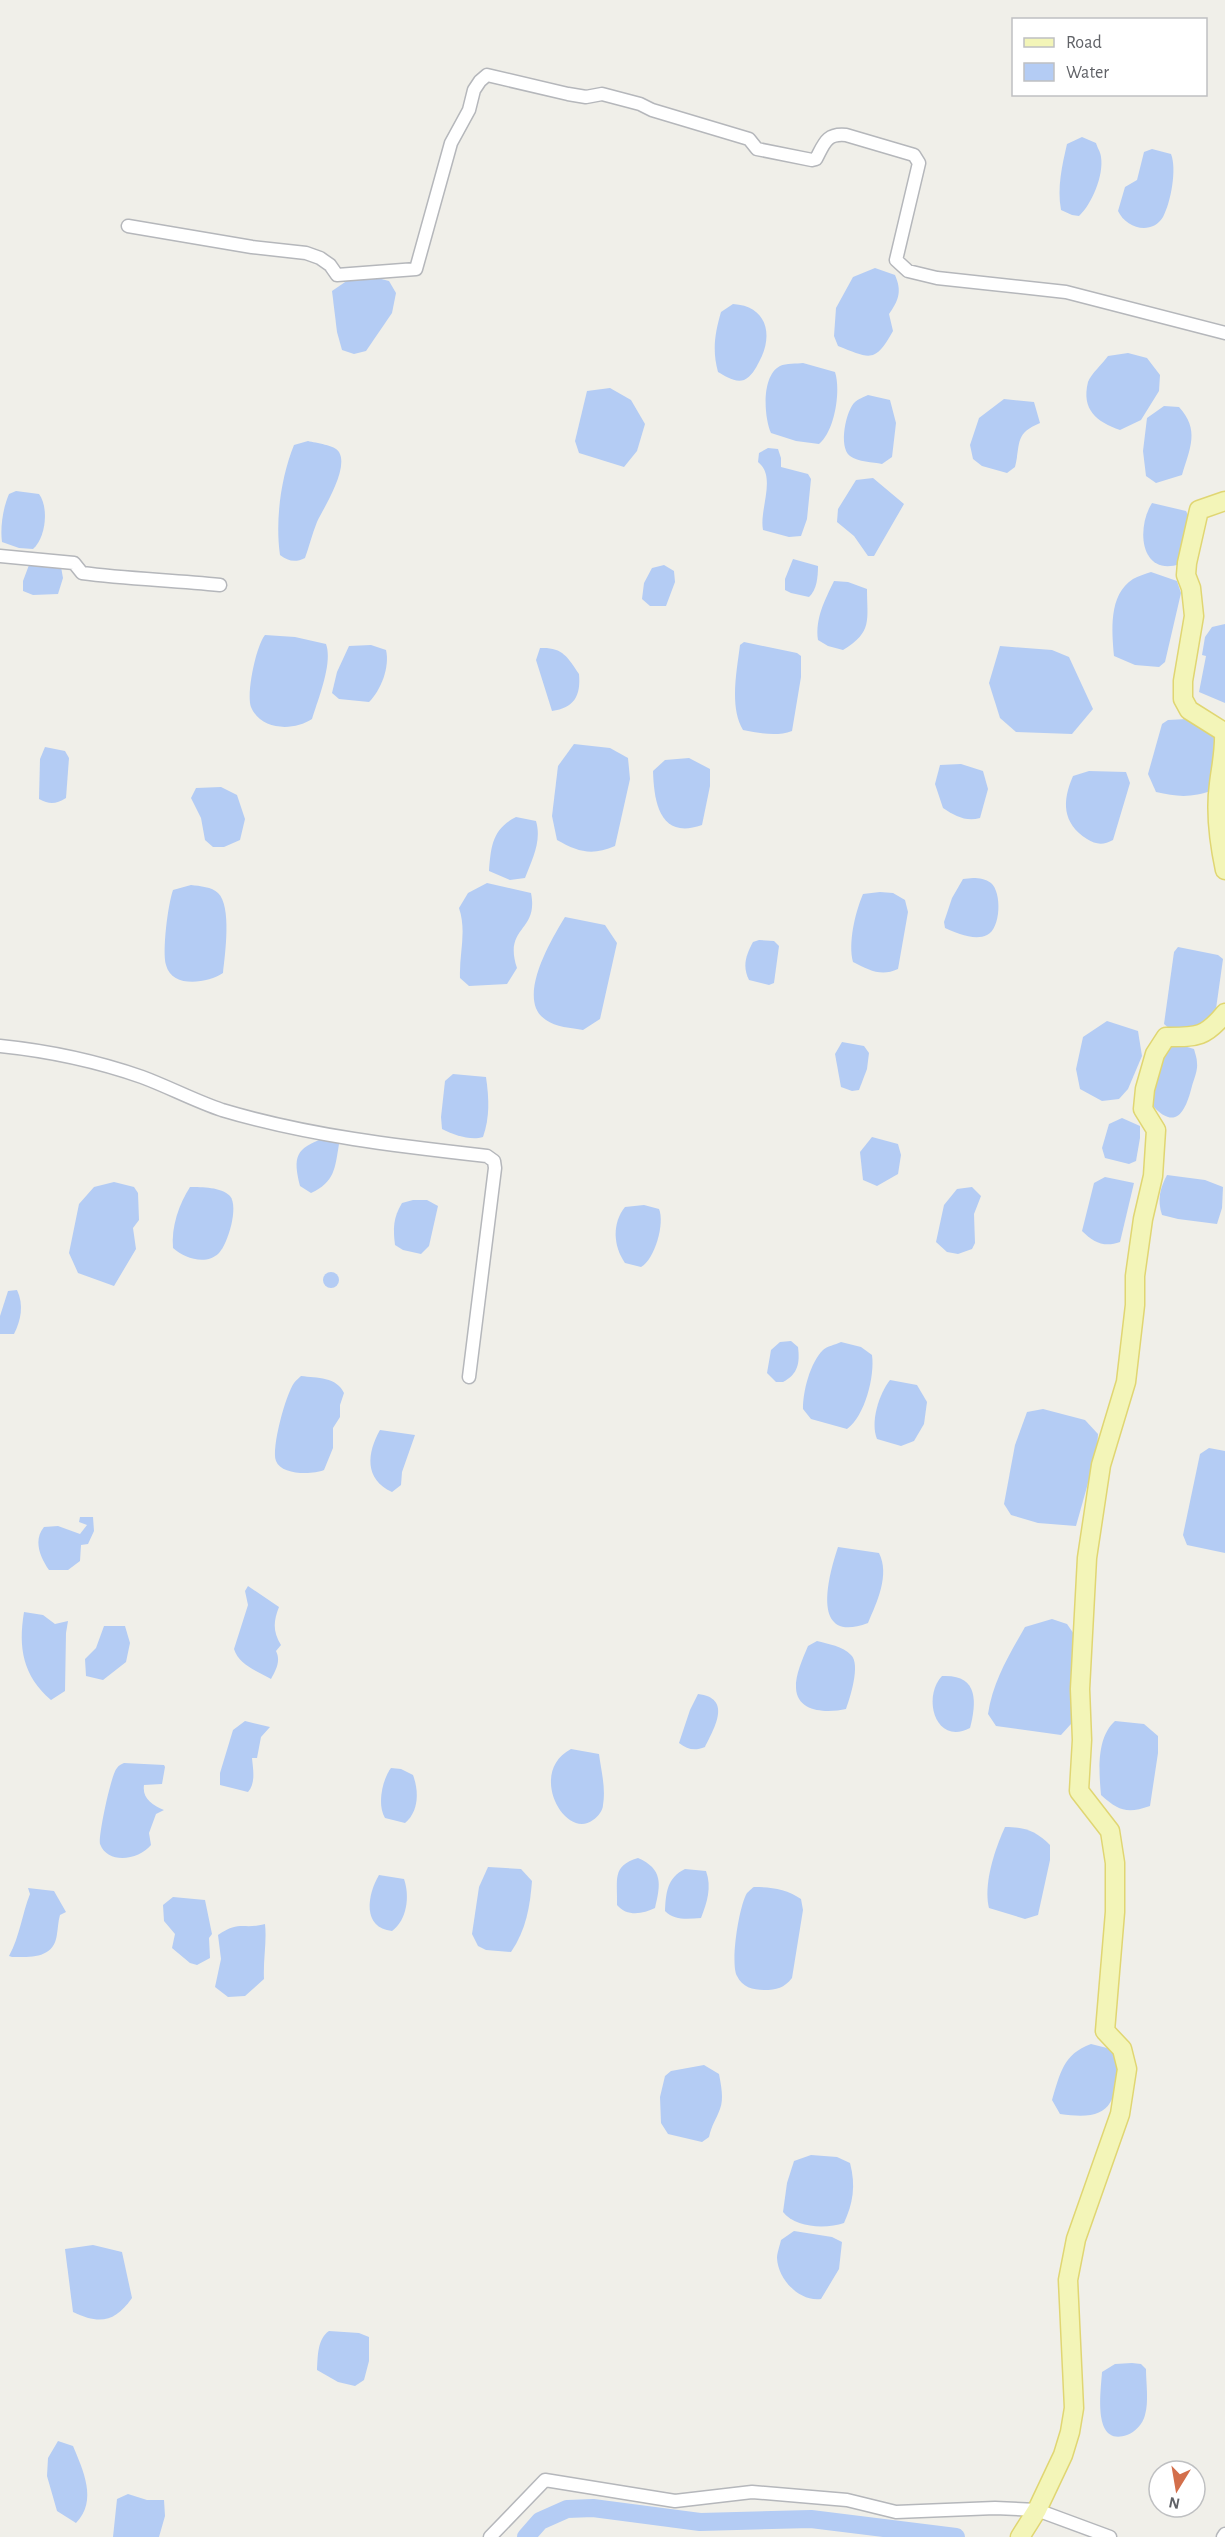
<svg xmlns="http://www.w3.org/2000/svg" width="1225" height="2537" font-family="'Alegreya Sans',sans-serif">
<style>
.water{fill:#b4ccf4}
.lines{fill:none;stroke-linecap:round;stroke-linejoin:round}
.river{stroke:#b4ccf4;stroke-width:18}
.minor-casing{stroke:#b5b7bb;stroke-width:15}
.primary-casing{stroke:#e0d672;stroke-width:21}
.minor{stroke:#fff;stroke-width:12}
.primary{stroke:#f3f5b8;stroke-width:18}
</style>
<rect width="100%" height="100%" fill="#f0efe9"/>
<!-- water -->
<g class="water">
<path d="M1082,137L1096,143C1097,147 1101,153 1101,157C1104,175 1092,204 1079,216L1072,215L1061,210C1057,187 1062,166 1067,144Z"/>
<path d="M1152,149L1171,154C1177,169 1171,202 1163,217C1151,236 1126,228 1118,211L1125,187L1137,180L1144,152Z"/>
<path d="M875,268L895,275C902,291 899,300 889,314L893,331C875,363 871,359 838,346L834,336L836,308L853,277Z"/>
<polygon points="370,276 389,281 396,293 392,313 366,351 354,354 342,350 337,332 332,291 351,278"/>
<path d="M733,304C767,306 774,335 759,362C756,368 751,377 744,380C735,383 725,376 718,372C712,350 715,333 721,312Z"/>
<path d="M1128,353L1147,358L1160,375L1159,391L1141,420L1120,430C1097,422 1081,410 1088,382C1091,374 1103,363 1108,356Z"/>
<path d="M803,363L835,372C841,390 835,431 819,444L796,441L771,433C764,417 761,376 780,366C786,363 797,364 803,363Z"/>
<polygon points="610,388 631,400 645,424 637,451 624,467 579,453 575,441 587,391"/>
<path d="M868,395L890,400L896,423L892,457L882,464C873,462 858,462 850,456C838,447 846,410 855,402C858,399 864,397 868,395Z"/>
<path d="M1004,399L1034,402L1040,423C1014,434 1021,443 1015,467L1007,473L982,466L973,459L970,445L979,418Z"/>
<path d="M1164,406L1179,407C1200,430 1190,448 1182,475L1156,483L1146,476L1143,451L1147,418Z"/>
<path d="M308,441C316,443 335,445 339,452C349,469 324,507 317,522C312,534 309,547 305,558C295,563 288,561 280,555C275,520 281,477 294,445Z"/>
<path d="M768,448L778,449L781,458V467L808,474L811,479L807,519L801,536L789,537L763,530C759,509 777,477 758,462L759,453Z"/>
<polygon points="873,478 904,504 874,556 868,556 854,536 837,522 838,509 856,480"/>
<path d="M16,491L39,494C49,507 46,538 33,549L19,548L2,542C0,527 3,508 9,494Z"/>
<path d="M1152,503L1186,511L1189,517L1180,564C1140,577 1136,528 1152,503Z"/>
<path d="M793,559L818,566C818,576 817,590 809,597L791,593L785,590V579Z"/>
<polygon points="43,564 61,567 63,578 58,594 33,595 23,591 23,581 29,565"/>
<polygon points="664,565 674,571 675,582 666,606 650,606 642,599 644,583 652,568"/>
<path d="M1151,572L1177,581L1181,593L1165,662L1159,667L1135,665L1114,656C1112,631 1108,595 1133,579C1138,576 1145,574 1151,572Z"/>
<path d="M834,581L848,582L867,589C867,620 873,632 843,650L828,646L818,640C815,618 825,600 834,581Z"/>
<polygon points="1225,624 1225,703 1199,692 1206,656 1202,655 1205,637 1212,627"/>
<path d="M265,635L295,637L326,644C333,663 318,699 312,719C294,731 261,731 251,707C246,694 256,646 265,635Z"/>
<path d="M744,642L797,653L801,656V677L792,731C776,737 759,733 743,730C729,707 737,670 740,645Z"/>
<path d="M371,645L386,650C390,667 381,690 369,702L339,699L332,693L337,672L349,646Z"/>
<polygon points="1000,646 1052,650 1069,657 1093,709 1072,734 1016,732 1000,718 989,683"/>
<path d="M540,648C562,647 567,656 579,674C581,696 574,708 552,711L536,660Z"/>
<path d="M1187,719L1206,727L1219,740L1213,790C1192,798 1177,797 1156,792L1148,774L1162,724L1168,720Z"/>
<path d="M574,744L610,748L628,758L630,779L615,846C592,856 578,852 557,840L552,816L558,766Z"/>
<path d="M45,747L65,751L69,758L66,798C56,804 50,805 39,799L40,759Z"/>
<path d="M689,758L710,769V786L702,825C660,840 654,803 653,771L665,760Z"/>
<path d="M961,764L983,771L988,789L980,818C966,822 955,816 943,808L935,784L940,765Z"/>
<path d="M1089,771L1126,772L1130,783L1113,840C1104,845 1096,845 1087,839C1062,823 1062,801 1073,776Z"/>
<polygon points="221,787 237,795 245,819 240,840 224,847 213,847 205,840 201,818 191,798 196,788"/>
<path d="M516,817L536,821C542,841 532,860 525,878L510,880L489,871C491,847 492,829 516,817Z"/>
<path d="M973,878C979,878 986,879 991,883C1002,892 1001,929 987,935C975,941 956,933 945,928L944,922L952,898L963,879Z"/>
<path d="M487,883L531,893C539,932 503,926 517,968L507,984L469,986L460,978C459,953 467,932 459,908L468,893Z"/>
<path d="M191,885C200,886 212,887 218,893C232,906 225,955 223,973C208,983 172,989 166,965C162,951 168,904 173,890Z"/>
<path d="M880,892L893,893L905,900L908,912L898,969C881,977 869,970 853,962C848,943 855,913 863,894Z"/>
<path d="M565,917L605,925L617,943L600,1019L583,1030C572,1028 555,1027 546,1020C515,1000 551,940 565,917Z"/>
<path d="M759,940L774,941L779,946L774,983L769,985L749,980C742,966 746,955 753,942Z"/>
<polygon points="1178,947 1218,955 1223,959 1215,1016 1200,1029 1170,1029 1164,1024 1174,952"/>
<polygon points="1107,1021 1138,1031 1142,1056 1128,1089 1119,1099 1102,1101 1080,1089 1076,1069 1083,1037"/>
<polygon points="842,1042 864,1046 869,1053 867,1069 859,1090 852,1091 841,1087 835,1054"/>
<path d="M1174,1043L1194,1049C1195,1053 1197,1058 1197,1063C1198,1070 1194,1079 1192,1086C1185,1114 1175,1131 1151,1104L1160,1053Z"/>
<path d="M453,1074L486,1077C489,1098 490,1117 483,1137C471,1141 454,1135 442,1129L441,1117L445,1081Z"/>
<polygon points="1122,1118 1140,1126 1140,1138 1136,1161 1129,1164 1105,1158 1102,1148 1109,1124"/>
<polygon points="872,1137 898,1144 901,1155 898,1174 877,1186 863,1180 860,1152"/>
<path d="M325,1138L339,1144C335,1168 335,1182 311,1193L300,1186C293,1157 295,1148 325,1138Z"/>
<path d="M1167,1175L1205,1180L1223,1187L1222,1208L1217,1224L1178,1219L1162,1215C1157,1200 1160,1188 1167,1175Z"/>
<path d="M1105,1177L1134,1183L1120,1242C1104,1248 1093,1242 1082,1231L1094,1183Z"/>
<polygon points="114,1182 134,1187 138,1193 139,1220 133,1228 136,1249 114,1286 78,1273 69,1253 79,1204 94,1187"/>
<path d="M190,1187C202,1187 221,1187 230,1196C239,1207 228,1243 219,1253C206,1266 184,1258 173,1248C171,1227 179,1204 190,1187Z"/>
<polygon points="972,1187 981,1196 974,1214 975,1243 972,1249 958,1254 947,1252 936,1242 944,1205 957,1189"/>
<path d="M413,1200H427L438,1206L429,1246L421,1254L403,1250L395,1245C393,1228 393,1218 402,1203Z"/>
<path d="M644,1205L659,1209C665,1223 655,1259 641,1267L625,1263C613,1246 612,1223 625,1207Z"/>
<circle cx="331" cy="1280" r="8"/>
<path d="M17,1290C24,1305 21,1320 14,1334H0V1316L8,1291Z"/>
<path d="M791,1341L798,1347C800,1363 798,1374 783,1382H776L767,1373L771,1350L780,1342Z"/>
<path d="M841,1342L861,1347L872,1355C875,1376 865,1416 847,1429L811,1419L803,1409C803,1391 810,1363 823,1350C827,1346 835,1345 841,1342Z"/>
<path d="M301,1376C317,1378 337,1377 344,1393L340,1405V1417L333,1428V1448L324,1470C312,1475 281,1475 276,1461C271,1448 286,1394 294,1383C296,1380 299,1378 301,1376Z"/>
<path d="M890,1380L917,1385L927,1402L924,1424L914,1441L901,1446L877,1439C870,1422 879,1394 890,1380Z"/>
<polygon points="1043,1409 1085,1420 1098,1434 1097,1451 1076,1526 1038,1523 1011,1515 1004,1504 1015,1445 1027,1412"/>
<path d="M380,1430L415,1435L402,1472L401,1485L392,1492C364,1479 367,1453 380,1430Z"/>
<polygon points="1209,1448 1225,1451 1225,1553 1187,1545 1183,1535 1200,1454"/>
<path d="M80,1517H93L94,1531L88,1544L81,1545L80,1561L68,1570H49C40,1557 33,1540 44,1527L58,1526L80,1534L87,1525L79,1522Z"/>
<path d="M838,1547L879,1553C890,1575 877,1602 868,1623C810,1645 828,1577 838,1547Z"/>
<path d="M248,1586L279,1607C273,1622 273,1632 281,1645L276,1651C281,1661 276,1670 271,1679C257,1671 239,1665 234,1649L248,1605L245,1591Z"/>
<path d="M24,1612L43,1615L55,1624L68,1621L66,1633L65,1691L51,1700C23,1676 18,1648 24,1612Z"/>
<path d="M1052,1619L1067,1624L1076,1637V1714L1071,1724L1061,1735L996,1726L988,1714C993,1681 1009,1655 1025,1627Z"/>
<polygon points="104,1626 125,1626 130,1643 126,1662 103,1680 86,1676 85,1659 96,1648"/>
<path d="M817,1641C828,1644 843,1646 851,1655C861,1664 850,1698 846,1709C828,1713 797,1713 796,1688C795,1675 803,1658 808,1646Z"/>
<path d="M942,1676C978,1674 977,1701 970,1728C935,1746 922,1697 942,1676Z"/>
<path d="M698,1694C732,1698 715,1727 705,1747C695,1751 688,1750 679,1743L690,1710Z"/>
<path d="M245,1721L270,1727L261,1737L257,1758H252C253,1769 256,1783 248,1792L220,1785V1773L233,1730Z"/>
<path d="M1115,1721L1144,1724L1158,1736V1753L1150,1806C1127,1814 1119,1811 1101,1795C1099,1772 1096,1738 1115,1721Z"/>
<path d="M571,1749L599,1754C601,1770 606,1788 603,1805C603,1810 598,1817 593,1820C565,1841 527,1772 571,1749Z"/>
<path d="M124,1763L164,1765L165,1767L162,1784L144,1785C142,1798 152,1805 164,1810L156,1814L149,1833L151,1845C139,1860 108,1865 100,1844C98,1837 111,1774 117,1768C119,1765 122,1764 124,1763Z"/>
<path d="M391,1768L401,1769L413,1775C419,1791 419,1811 405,1823L385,1818C377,1805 382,1780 391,1768Z"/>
<path d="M1005,1827C1025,1827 1036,1831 1050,1845V1860L1038,1915L1025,1919L989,1908C983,1884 995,1849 1005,1827Z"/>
<path d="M638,1858C663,1869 661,1884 655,1908C643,1914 627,1917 617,1905C618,1880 611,1866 638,1858Z"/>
<path d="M488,1867L521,1869L532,1881C530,1907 526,1930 511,1952L486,1950L478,1946L472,1934L479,1887Z"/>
<path d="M685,1869L706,1871C712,1887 707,1903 701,1918C688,1919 675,1921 665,1911C666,1892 667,1878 685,1869Z"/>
<path d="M379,1875L404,1879C410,1896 407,1920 392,1931C362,1928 367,1895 379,1875Z"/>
<path d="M754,1887C771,1887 787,1889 801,1899L803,1910L792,1978C784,1988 777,1990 764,1990C753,1990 742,1987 737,1976C730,1963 739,1906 747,1893C748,1892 753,1887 754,1887Z"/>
<path d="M28,1888L54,1891L66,1912L60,1915C58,1922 58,1928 57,1934C54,1959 31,1957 12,1957L9,1956C20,1936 22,1914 30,1894Z"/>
<polygon points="173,1897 205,1900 212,1934 209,1938 210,1958 197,1965 190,1963 172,1948 175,1934 164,1921 163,1905"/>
<path d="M265,1924C267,1942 263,1960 264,1979L245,1996L228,1997L215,1987L221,1959L218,1935C240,1920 243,1930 265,1924Z"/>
<path d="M1091,2044L1111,2049L1120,2061C1115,2107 1109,2121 1060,2114L1052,2100C1060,2074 1063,2054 1091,2044Z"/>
<path d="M704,2065L719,2074C721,2085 724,2099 720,2109C716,2120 712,2124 709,2137L702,2142L668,2134L661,2123L660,2097L665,2076L671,2071Z"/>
<path d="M811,2155L837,2157L850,2163C856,2186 853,2203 844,2223C826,2229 795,2228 783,2212L787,2183L794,2161Z"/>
<path d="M794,2231L832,2237L842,2242L839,2269L821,2299C800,2302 778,2280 777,2258C777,2253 780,2245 781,2240Z"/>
<path d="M93,2245L122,2252L132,2298C115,2322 100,2325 73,2312L65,2249Z"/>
<path d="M329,2331L359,2333L369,2337V2361L364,2380L355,2386L338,2382L317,2370C318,2357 317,2339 329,2331Z"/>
<path d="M1132,2363L1141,2364L1146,2369C1146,2383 1149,2402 1145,2415C1143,2424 1135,2432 1127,2435C1092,2447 1101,2391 1102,2372L1115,2364Z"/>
<path d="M58,2441L73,2446C83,2470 98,2501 76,2523L57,2511L47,2476L48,2458Z"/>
<polygon points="128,2494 147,2500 164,2500 165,2516 159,2537 113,2537 117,2499"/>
</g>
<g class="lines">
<!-- river -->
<polyline class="river" points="526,2537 540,2521 567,2509 593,2508 700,2522 811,2519 956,2537"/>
<!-- minor casing -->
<g class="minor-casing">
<g id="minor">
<path d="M128,226L252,247L306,253L320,258L330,265L337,275L416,269L451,143L469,110L474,90L480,81L487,75L568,94L586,97L602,94L640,104L652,110L749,139L757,149L812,160L816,159C824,144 826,133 846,135L914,155L919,163L896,260L908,271L937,278L1066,292L1225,333"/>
<path d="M0,556L74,563L82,573C127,579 174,580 220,585"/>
<path d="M0,1046C49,1051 96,1061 142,1077C169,1087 195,1101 222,1110C309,1136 398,1146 487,1156L494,1161L495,1168L469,1377"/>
<polyline points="490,2537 545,2480 675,2501 752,2492 847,2500 896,2512 995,2508 1037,2510 1110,2537"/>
<polyline points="1223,2537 1225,2534"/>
</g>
</g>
<!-- primary casing -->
<g class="primary-casing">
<g id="primary">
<path d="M1225,501L1199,510L1187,563L1186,575L1191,588L1194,616L1183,681V699L1189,710L1224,732C1225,750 1221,767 1219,784C1215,813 1219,842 1225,870"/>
<path d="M1020,2537L1037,2510L1063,2455L1070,2432L1074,2408L1068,2280L1076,2239L1120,2114L1127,2069L1122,2049L1105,2031L1115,1912V1863L1110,1831L1079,1791L1082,1740L1080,1689L1087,1558L1101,1465L1126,1382L1135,1305V1276L1143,1219L1153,1176L1156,1130L1143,1109L1145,1089L1155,1054L1166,1037C1196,1037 1205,1038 1225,1013"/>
</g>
</g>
<!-- minor -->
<use href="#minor" class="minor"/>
<!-- primary -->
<use href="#primary" class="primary"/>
</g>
<!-- legend -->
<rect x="1012" y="18" width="195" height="78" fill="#ffffff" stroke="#bfc0c2" stroke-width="1.5"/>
<rect x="1024" y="38" width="30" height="9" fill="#f3f5b8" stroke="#bfc0c2" stroke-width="1.5"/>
<text x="1066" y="48" font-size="18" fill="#606267">Road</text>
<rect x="1024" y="63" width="30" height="18" fill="#b4ccf4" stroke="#bfc0c2" stroke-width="1.5"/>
<text x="1066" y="78" font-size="18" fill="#606267">Water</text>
<!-- north arrow -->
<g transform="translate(1177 2489) rotate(191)"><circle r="28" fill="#ffffff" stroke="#bfc0c2" stroke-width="1.5"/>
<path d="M0-4.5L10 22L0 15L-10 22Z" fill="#d36f4b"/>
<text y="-9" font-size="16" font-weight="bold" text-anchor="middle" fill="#606267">N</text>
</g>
</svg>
